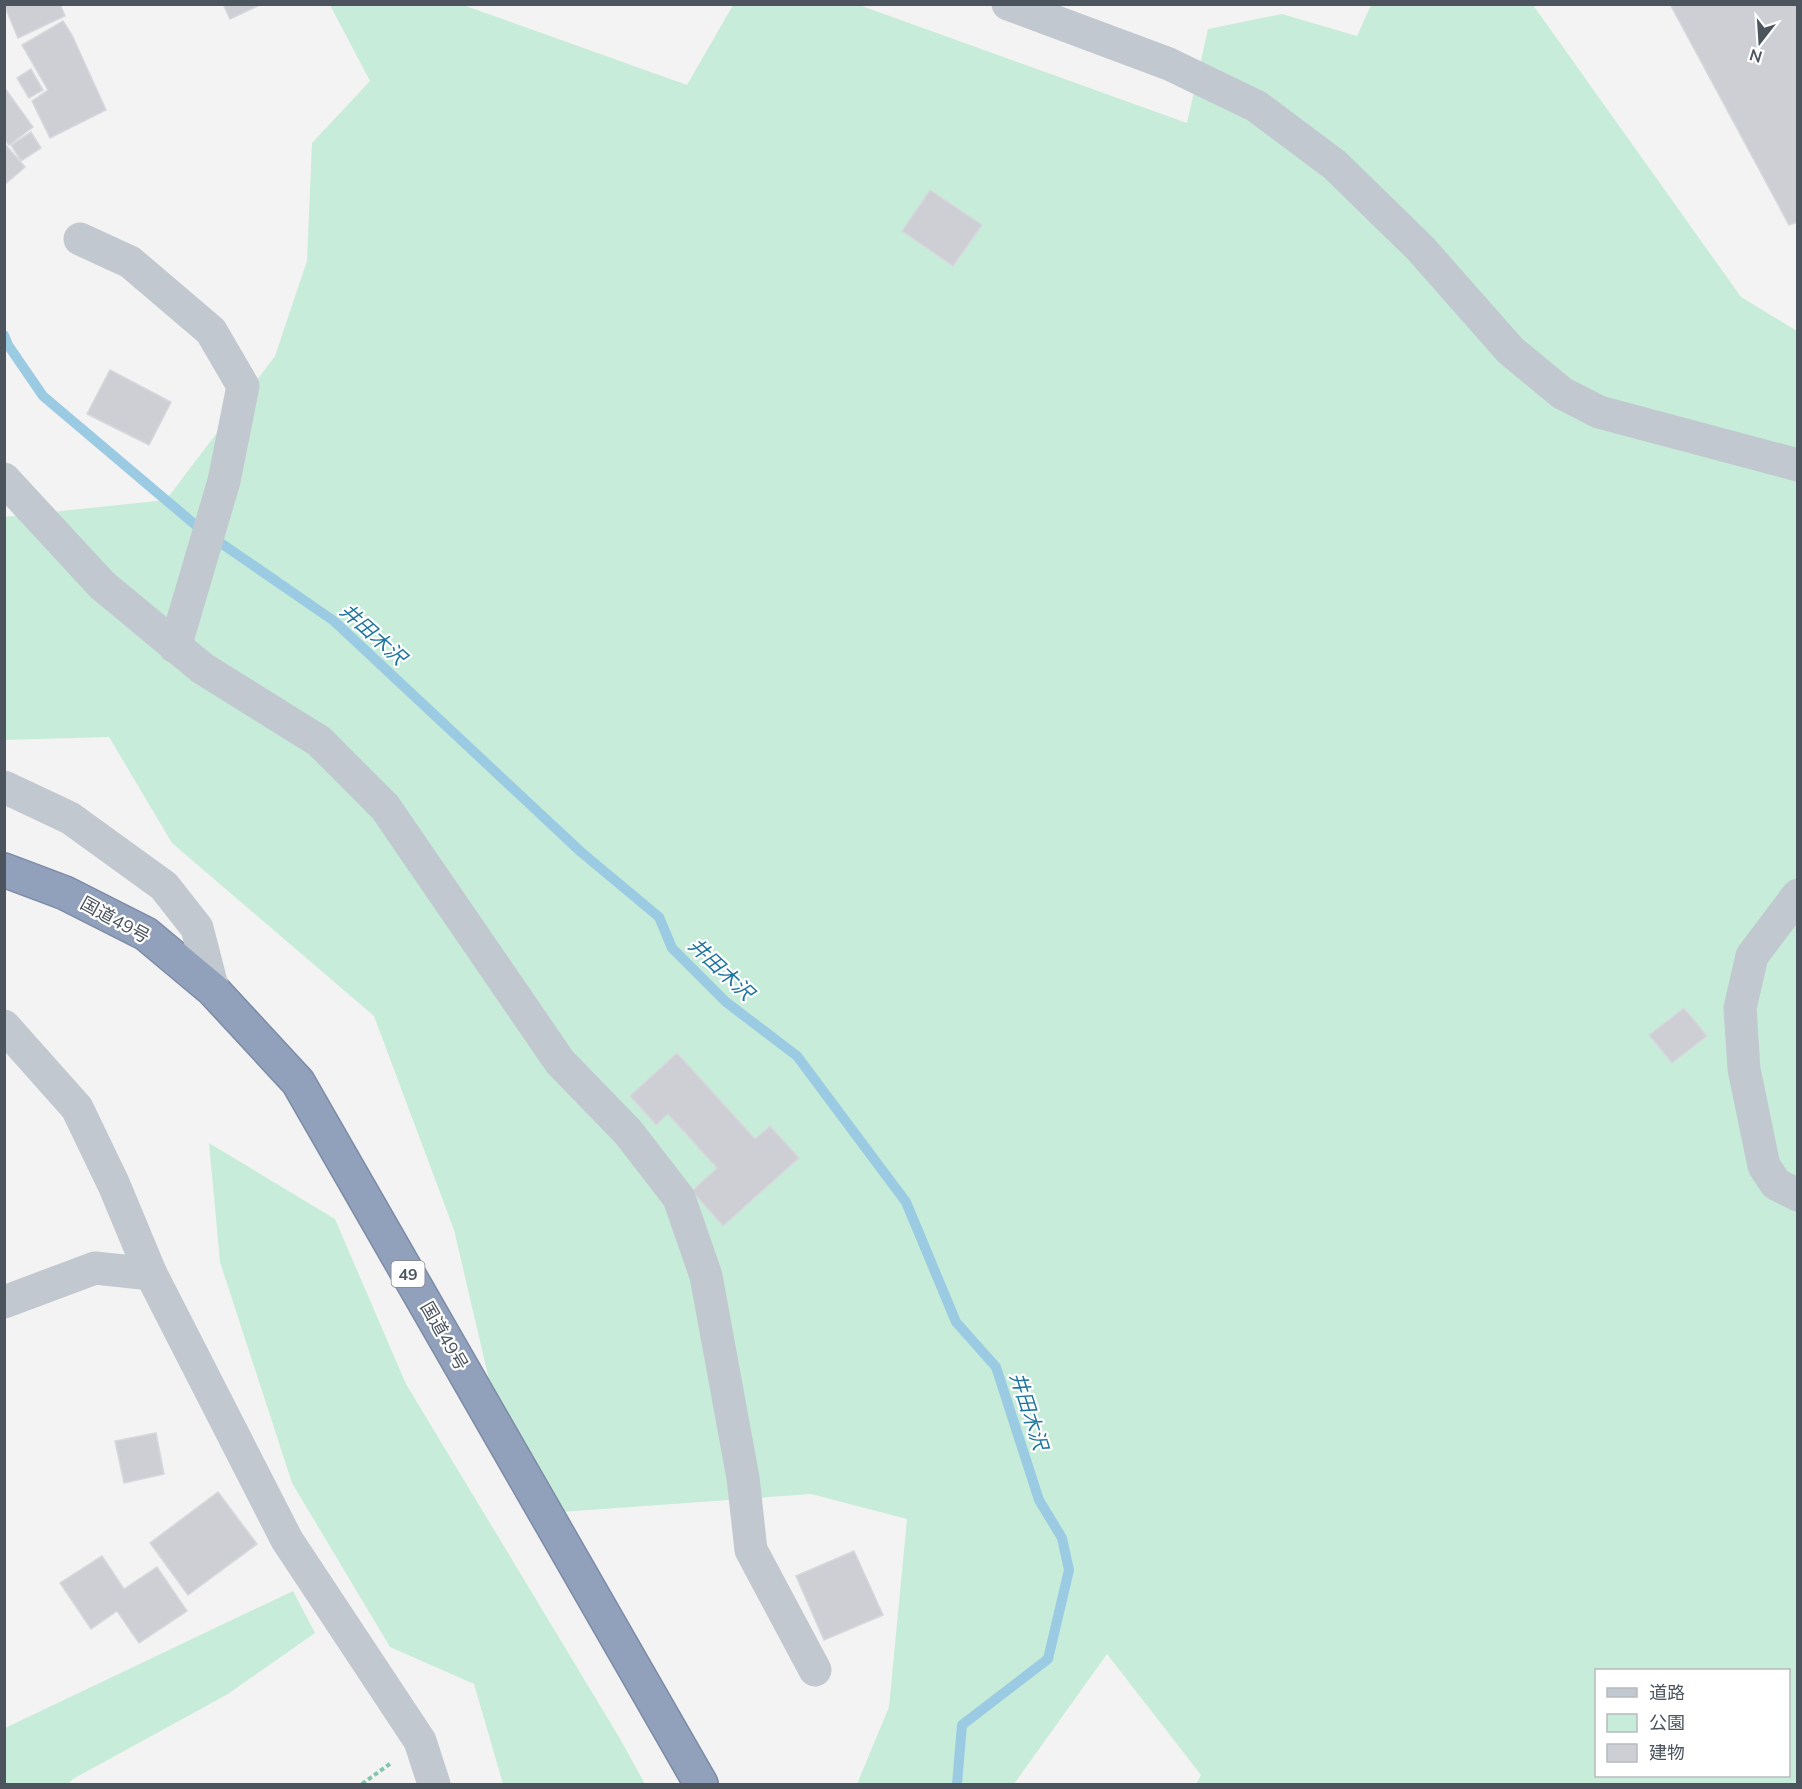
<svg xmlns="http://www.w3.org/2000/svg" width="1802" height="1789" font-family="Mulish,'Noto Sans JP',sans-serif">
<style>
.green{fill:#c8ecda;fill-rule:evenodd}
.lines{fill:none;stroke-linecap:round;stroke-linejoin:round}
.stream{stroke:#9acbe3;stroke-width:10}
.building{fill:#cdcfd4;stroke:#d7d8dd;stroke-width:1.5}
.highway-casing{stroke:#7c8ba6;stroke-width:36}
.path{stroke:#83c6ad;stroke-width:4;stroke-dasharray:4.5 3;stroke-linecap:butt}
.minor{stroke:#c2c8cf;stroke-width:33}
.highway{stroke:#91a0bb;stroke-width:33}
.labels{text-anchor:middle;stroke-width:4.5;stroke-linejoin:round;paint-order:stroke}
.shield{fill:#fff;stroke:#82878e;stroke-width:1.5}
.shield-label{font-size:16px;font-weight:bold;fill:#4c545e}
.street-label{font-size:18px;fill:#4c545e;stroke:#fff}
.water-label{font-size:20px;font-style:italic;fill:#1e759f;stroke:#fff}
</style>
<rect width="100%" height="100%" fill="#f4f3f3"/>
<!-- green -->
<g class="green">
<path d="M330,5H463L687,85L733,5H859L1187,123L1208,29L1282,14L1357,36L1371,5H1533L1741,297L1797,331V1784H1196L1201,1775L1107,1654L1014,1784H857L889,1707L907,1519L811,1494L561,1512L494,1401L454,1230L374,1016L172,843L109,737L5,740L4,517L166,500L275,356L307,261L312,143L370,81ZM1596,1670H1788V1776H1596Z"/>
<polygon points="209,1143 335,1219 406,1384 619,1737 645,1784 503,1784 474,1684 390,1647 292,1483 220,1262"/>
<polygon points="293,1591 315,1633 228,1694 73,1779 68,1784 5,1784 5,1728"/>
</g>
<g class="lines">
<!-- stream -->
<polyline class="stream" points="4,335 8,345 43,396 199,528 334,621 581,852 659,917 672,948 726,1002 797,1056 906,1202 956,1322 996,1367 1039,1500 1062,1538 1069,1570 1048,1659 962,1725 957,1784"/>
</g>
<!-- building -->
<g class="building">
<polygon points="4,4 60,4 65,16 18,38"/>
<polygon points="223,4 262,4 230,19"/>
<polygon points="1670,4 1798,4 1798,222 1789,225"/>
<polygon points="63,21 72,35 106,110 50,138 32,101 48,90 22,45"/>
<polygon points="31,69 43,90 29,98 17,78"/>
<polygon points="4,87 33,127 9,145 4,139"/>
<polygon points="31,132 41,148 21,161 11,145"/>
<polygon points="4,143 25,167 4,185"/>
<polygon points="930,190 982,225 953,266 902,231"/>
<polygon points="110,370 171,402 149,445 87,414"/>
<polygon points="1684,1008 1707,1036 1672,1063 1649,1035"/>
<polygon points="677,1053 755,1139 770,1126 799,1158 723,1226 692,1191 717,1168 668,1114 656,1125 630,1096"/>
<polygon points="156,1433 164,1474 124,1483 115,1441"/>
<polygon points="218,1492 257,1544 188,1595 150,1543"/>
<polygon points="854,1551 883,1615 824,1640 796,1576"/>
<polygon points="102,1556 124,1589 157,1567 187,1611 139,1643 117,1611 91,1629 60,1583"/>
</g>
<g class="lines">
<!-- highway casing -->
<g class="highway-casing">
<polyline id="highway" points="4,870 65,893 146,934 213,990 298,1082 701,1784"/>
</g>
<!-- path -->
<polyline class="path" points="362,1784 391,1763"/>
<!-- minor -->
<g class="minor">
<polyline points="1008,4 1169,64 1256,106 1335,165 1421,249 1510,350 1562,393 1599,412 1798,465"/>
<polyline points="80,239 130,262 211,331 243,386 224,481 175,647"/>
<polyline points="4,479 102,585 202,668 319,741 385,807 560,1062 628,1132 679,1198 706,1276 743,1478 751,1550 815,1670"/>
<polyline points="4,787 70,818 164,886 197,928 213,990"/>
<polyline points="1798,895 1752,956 1740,1008 1744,1069 1764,1166 1776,1184 1798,1195"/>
<polyline points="4,1026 77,1108 114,1185 151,1274 287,1540 420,1741 434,1784"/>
<polyline points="4,1302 95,1268 151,1274"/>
</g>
<!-- highway -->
<use href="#highway" class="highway"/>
</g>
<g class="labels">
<!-- shield labels -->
<rect class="shield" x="391.5" y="1261" width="33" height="26" rx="4.5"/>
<g class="shield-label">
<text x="408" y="1280">49</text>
</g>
<!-- street labels -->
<g class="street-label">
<text transform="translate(115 920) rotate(29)" y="6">国道49号</text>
<text transform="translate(444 1336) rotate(60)" y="6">国道49号</text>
</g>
<!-- water labels -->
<g class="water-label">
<text transform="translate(373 634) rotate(42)" y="7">井田木沢</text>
<text transform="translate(721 969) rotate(43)" y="7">井田木沢</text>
<text transform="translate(1029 1411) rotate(72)" y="7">井田木沢</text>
</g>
</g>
<!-- border -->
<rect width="1802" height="1789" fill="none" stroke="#4c545e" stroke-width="12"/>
<!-- legend -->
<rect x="1595" y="1669" width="195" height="108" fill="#ffffff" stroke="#b7bbbf" stroke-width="1.5"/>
<rect x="1607" y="1688" width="30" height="9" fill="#c2c8cf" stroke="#b7bbbf" stroke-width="1.5"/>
<text x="1649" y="1699" font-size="18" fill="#4c545e">道路</text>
<rect x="1607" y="1714" width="30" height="18" fill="#c8ecda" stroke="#b7bbbf" stroke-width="1.5"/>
<text x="1649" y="1729" font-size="18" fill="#4c545e">公園</text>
<rect x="1607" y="1744" width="30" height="18" fill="#cdcfd4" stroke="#b7bbbf" stroke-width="1.5"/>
<text x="1649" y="1759" font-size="18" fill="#4c545e">建物</text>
<!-- north arrow -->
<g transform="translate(1760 42) rotate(197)" stroke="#ffffff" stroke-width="4.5" paint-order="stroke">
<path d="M0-4.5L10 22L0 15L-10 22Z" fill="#4c545e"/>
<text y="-9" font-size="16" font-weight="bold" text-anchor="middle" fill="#4c545e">N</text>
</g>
</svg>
